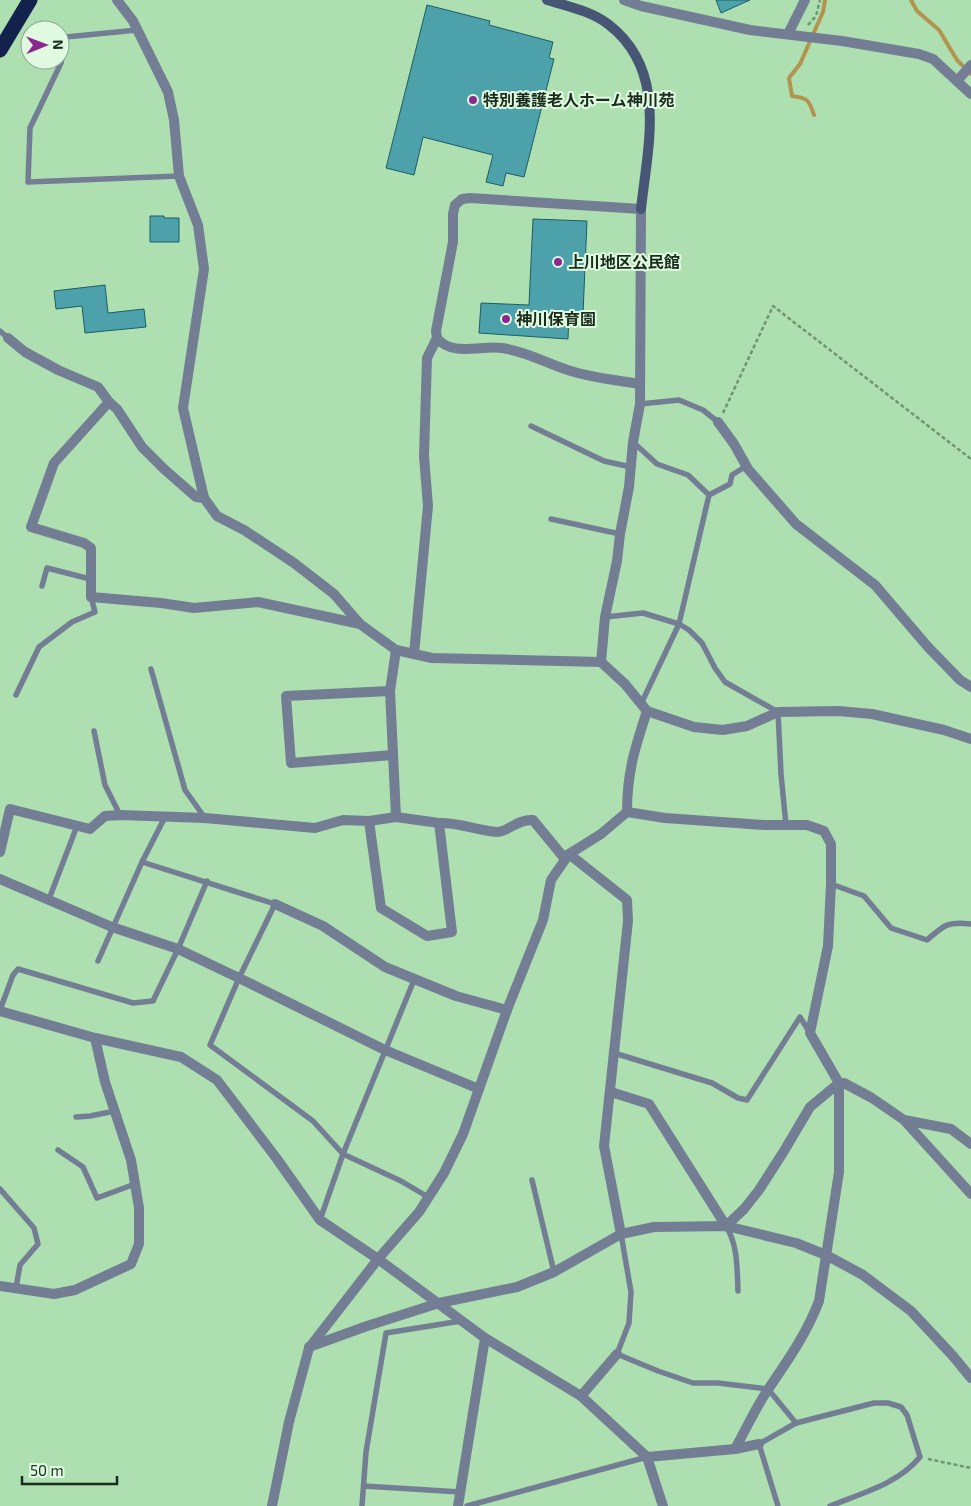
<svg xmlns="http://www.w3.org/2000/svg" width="971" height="1506" font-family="'Exo 2','Noto Sans JP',sans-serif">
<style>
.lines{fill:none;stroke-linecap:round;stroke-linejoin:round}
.stream{stroke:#b3944e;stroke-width:4}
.building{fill:#4da1ab;stroke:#1b5e65}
.path{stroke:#719573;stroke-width:2.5;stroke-dasharray:4 2.5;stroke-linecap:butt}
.lane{stroke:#737e94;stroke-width:5.5}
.street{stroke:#737e94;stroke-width:10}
.secondary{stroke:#485676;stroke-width:10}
.highway{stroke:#13224d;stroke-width:15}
.poi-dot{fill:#8b2890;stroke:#e0f9e1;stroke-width:2}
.labels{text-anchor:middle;stroke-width:4;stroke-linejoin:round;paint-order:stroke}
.poi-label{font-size:16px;font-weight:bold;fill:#1a2d1c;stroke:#e0f9e1;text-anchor:start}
</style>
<rect width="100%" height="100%" fill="#aedfb0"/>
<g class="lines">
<!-- stream -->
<g class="stream">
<polyline points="911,0 917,11 939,30 957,60 971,74"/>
<path d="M814,115C809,100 808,98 792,96L789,78L800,64L823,12L825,0"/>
</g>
</g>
<!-- building -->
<g class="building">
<polygon points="716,0 750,0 721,13"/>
<polygon points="427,5 490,21 489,25 553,42 549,58 554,59 524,177 506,173 503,186 486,182 493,155 423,137 414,175 386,168"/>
<polygon points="150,216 164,216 164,218 179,218 179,242 150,242"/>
<polygon points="533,219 587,221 583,314 569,313 568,339 479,333 481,303 529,305"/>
<polygon points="105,285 108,313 144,309 146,327 85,333 82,306 56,309 54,291"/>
</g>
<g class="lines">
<!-- path -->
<g class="path">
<polyline points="808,25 816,16 820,0"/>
<polyline points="723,413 773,306 971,459"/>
<polyline points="928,1459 971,1468"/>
</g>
<!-- lane -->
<g class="lane">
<polyline points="137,30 66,37 61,63 30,128 28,182 179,176"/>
<polyline points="0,331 8,338"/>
<polyline points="640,404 679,400 703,410 718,422"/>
<polyline points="531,426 604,461 631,467"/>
<polyline points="633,442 657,464 688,475 709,495 679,624 641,704"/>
<polyline points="709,495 730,484 732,475 746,466"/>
<polyline points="551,519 620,534"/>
<polyline points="42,586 47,568 90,579"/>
<polyline points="605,617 643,613 679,624 689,630 702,643 715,668 725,682 778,712 781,774 786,825"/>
<polyline points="151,669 185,790 205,818"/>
<polyline points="16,695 39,647 72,622 95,612 91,597"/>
<polyline points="94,731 105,785 120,815"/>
<polyline points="142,862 275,904 239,978 210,1045 313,1121 343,1154 401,1181 428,1197"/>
<path d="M831,884L864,896L891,928L927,940C944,925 948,921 971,924"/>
<polyline points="49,899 77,826"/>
<polyline points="98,961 142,862 165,817"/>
<polyline points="0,1010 13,975 18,969 133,1003 153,1001 178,949 207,881"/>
<polyline points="614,1053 712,1083 738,1098 747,1100 800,1017 810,1033"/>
<polyline points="76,1117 90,1116 115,1111"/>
<polyline points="58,1150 83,1167 97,1198 135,1184"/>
<polyline points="532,1180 554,1272"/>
<polyline points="0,1189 34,1228 38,1244 20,1265 16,1288"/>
<polyline points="320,1220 343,1154 414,980"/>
<path d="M726,1226C738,1245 737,1269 738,1291"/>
<polyline points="621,1234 631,1292 629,1323 617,1354 658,1371 693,1383 718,1383 768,1389 796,1423"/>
<polyline points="364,1486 460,1492"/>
<polyline points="362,1506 366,1452 386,1333 461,1321"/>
<polyline points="467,1506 647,1457"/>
<path d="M778,1506L759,1444L796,1423L874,1403H888L901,1407L907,1415L920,1457C898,1484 862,1493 830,1506"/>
</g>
<!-- street -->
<g class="street">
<polyline points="117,0 133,21 168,92 174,120 179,176 198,225 204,269 183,408 204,498 217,516 244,530 294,563 334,594 360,624 396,650 432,658 601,662 625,684 647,711 694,727 723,730 747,726 778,712 838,711 872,714 944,730 971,739"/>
<polyline points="624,0 641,6 750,30 842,41 919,54 933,59 971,94"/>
<polyline points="788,34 805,0"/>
<polyline points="957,81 971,65"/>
<polyline points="8,338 25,352 58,370 98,387 109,402 117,409 142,447 164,469 196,497 204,498"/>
<polyline points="437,338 436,331 453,242 453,214 455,205 462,199 470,198 641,209 640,404 633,442 629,487 620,534 617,561 605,617 601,662"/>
<polyline points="109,402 54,463 31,527 84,543 91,548 91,597 161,603 194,608 258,602 360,624"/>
<polyline points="718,422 734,444 748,469 796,524 875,585 928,647 960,680 971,687"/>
<path d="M414,654L428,506L424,456L427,358L437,338C452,357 481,345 502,348C526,351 548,364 571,371C593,378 617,380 639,384"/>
<polyline points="390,691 286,696 291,763 393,755"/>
<path d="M627,812C627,772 635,748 647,711"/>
<polyline points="396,817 390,691 396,650"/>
<path d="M439,823C459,822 477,831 497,832C508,832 517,819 533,820L565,859"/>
<polyline points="0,852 10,809 90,829 105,816 120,815 205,818 315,828 343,820 369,821 396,817 439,823 452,932 427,936 381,908 369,821"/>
<polyline points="569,854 627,900 628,921 604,1146 621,1234"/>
<polyline points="0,879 112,927 178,949 239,978 385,1050 479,1089"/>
<polyline points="275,904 323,926 385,967 456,996 507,1010"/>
<polyline points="0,1011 95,1038 181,1057 217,1080 277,1159 320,1220 378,1259 485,1338 581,1396 647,1457 663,1506"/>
<polyline points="611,1092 649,1104 726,1226"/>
<polyline points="904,1120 951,1129 971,1144"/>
<polyline points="726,1226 744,1209 759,1190 784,1151 810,1107 839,1083 844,1083 872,1098 904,1120 971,1194"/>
<polyline points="0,1286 54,1294 75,1290 131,1264 139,1244 139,1208 131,1160 105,1082 95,1038"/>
<polyline points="309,1347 367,1326 439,1303 517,1287 554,1272 621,1234 654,1227 726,1226 796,1243 826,1255 863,1275 911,1311 953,1356 971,1378"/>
<polyline points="581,1396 617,1354"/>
<polyline points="647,1457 735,1449 759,1444"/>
<path d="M272,1506L289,1422L309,1348L378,1259L419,1212L444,1173L463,1134L507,1010L543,920L551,880L569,854L601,834L627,812L665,818L764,825H807L824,831L831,844V884L828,946L810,1033L839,1083V1172L819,1301C807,1333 788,1360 769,1388C756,1407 746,1429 735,1449"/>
<polyline points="458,1506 485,1338"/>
</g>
<!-- secondary -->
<path class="secondary" d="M547,0C567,6 591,11 608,24C668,70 648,144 641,209"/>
<!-- highway -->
<polyline class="highway" points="0,50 30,0"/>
</g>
<!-- markers -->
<g class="poi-dot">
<circle cx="473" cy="100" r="5"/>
<circle cx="558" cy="262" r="5"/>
<circle cx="506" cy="319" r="5"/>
</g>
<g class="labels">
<!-- poi labels -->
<g class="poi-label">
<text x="483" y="106">特別養護老人ホーム神川苑</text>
<text x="568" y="268">上川地区公民館</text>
<text x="516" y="325">神川保育園</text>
</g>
</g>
<!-- north arrow -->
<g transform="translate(45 45) rotate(89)"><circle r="24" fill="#e0f9e1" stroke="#91a792"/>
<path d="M0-4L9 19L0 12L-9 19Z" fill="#8b2890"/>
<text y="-8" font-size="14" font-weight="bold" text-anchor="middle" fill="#1a2d1c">N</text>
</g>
<!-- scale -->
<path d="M22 1476v8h95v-8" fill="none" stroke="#1a2d1c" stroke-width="2.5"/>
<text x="30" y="1476" font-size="15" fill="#1a2d1c" stroke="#e0f9e1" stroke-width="4" paint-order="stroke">50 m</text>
</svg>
